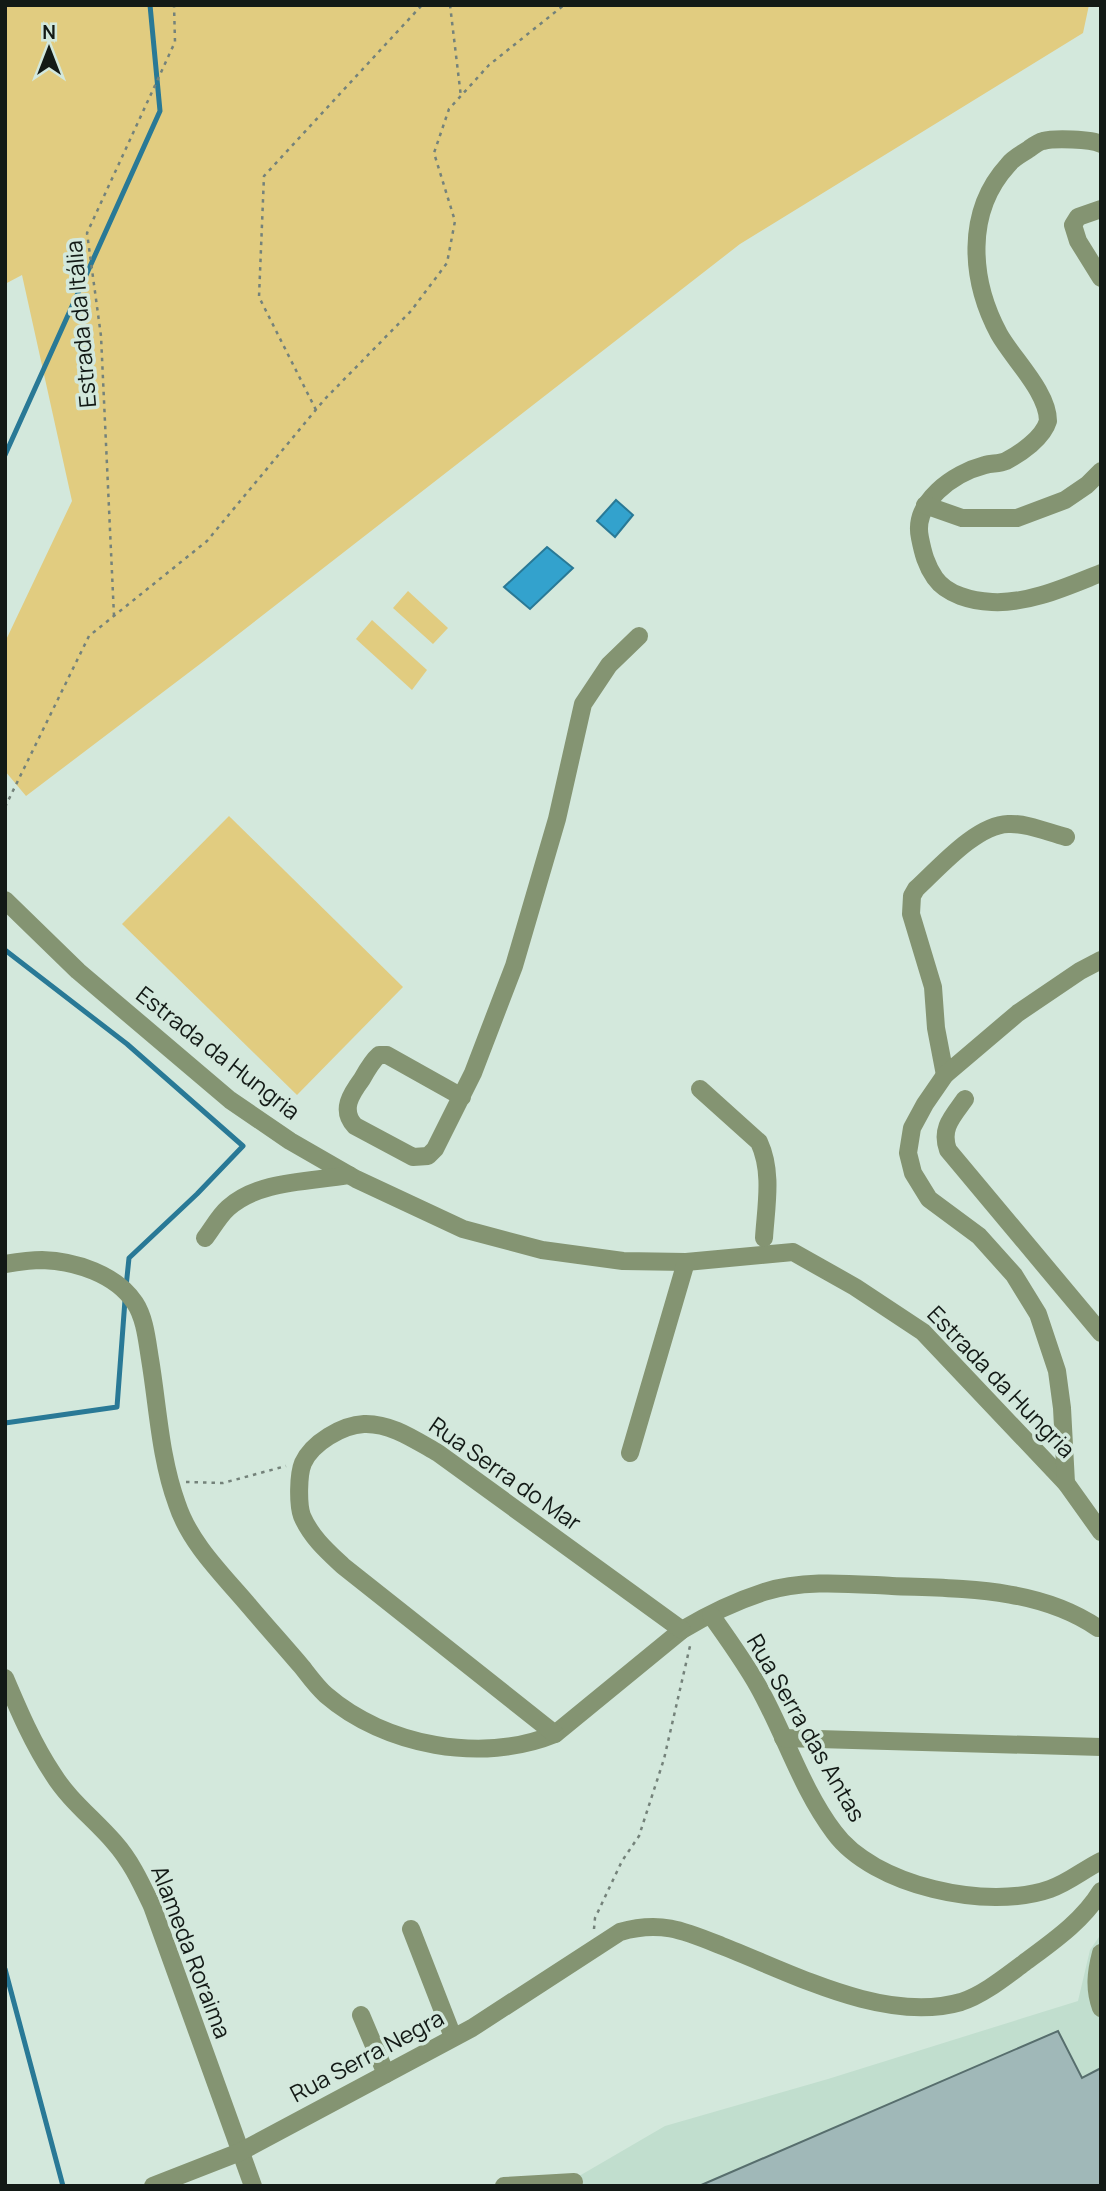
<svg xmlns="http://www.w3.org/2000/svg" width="1106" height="2191" font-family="Manrope,sans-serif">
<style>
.built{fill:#c1dece}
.green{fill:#e1cc80}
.water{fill:#33a2cd;stroke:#297996;stroke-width:2}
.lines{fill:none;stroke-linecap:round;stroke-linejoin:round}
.stream{stroke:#297996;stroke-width:5}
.building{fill:#a0b8b8;stroke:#576e6d;stroke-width:2}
.path{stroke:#74827a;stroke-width:2.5;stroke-dasharray:3.5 5;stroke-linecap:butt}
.minor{stroke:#849472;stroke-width:18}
.labels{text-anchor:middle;stroke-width:7;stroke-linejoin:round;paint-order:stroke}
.street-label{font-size:23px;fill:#131a16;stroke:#d3e8dc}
</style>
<rect width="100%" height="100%" fill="#d3e8dc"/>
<!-- built -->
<polygon class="built" points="1101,1934 1101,2186 562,2186 665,2126 828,2079 1078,2001 1090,1950"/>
<!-- green -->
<g class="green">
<polygon points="5,5 1089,5 1083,33 740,244 204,661 26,796 5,771 5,642 72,501 22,275 5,284"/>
<polygon points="408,591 448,628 433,644 393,608"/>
<polygon points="372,620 427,670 412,690 356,639"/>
<polygon points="229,816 403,987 297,1095 122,924"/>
</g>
<!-- water -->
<g class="water">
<polygon points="616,500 633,515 615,537 597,521"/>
<polygon points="547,547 573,568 530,609 504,587"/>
</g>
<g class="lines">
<!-- stream -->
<g class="stream">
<polyline points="5,455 160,111 150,5"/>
<polyline points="5,950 127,1044 243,1146 197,1194 129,1258 126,1287"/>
<polyline points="5,1423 117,1407 125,1300"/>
<polyline points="5,1969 63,2186"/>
</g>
</g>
<!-- building -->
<polygon class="building" points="1058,2031 1082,2078 1101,2068 1101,2186 699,2186"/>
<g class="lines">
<!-- path -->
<g class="path">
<polyline points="450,5 461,97"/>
<polyline points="316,410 259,297 264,176 422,5"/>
<polyline points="114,616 101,336 87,233 175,42 174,5"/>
<polyline points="5,807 89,636 207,541 324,400 411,311 447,263 455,221 434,153 449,109 489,65 564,5"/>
<polyline points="186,1482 223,1483 286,1466"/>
<polyline points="594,1929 595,1918 622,1861 639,1836 664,1759 690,1646"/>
</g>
<!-- minor -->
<g class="minor">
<path d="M1101,144C1091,139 1054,138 1043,141C1038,142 1033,146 1029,149C1022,154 1013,158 1008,165C965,212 970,280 999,334C1013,359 1048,392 1048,421C1043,438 1021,453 1006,461C999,464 992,463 985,465C954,473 912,502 920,538C923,553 926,565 935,578C947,595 972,601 992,602C1029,604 1068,586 1101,573"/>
<polyline points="1101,209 1078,217 1073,225 1078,241 1101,278"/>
<polyline points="925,505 962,518 1017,518 1065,500 1087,485 1101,471"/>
<polyline points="5,900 78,971 230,1100 290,1141 356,1179 463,1229 542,1250 623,1261 686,1262 793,1252 855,1287 923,1332 1066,1483 1101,1532"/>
<path d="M945,1075L936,1028L933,987L911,914L912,896L916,889C939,868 976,825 1008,824C1027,823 1047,832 1066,837"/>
<path d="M700,1089L759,1142C773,1172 766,1206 764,1238"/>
<path d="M462,1097L387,1055H379C372,1061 367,1070 362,1079C351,1094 340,1110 355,1126L413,1157L428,1156L435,1149L473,1073L514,966L557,819L583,704L609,665L639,636"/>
<path d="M965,1099C953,1116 940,1128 948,1150L1101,1333"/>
<path d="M205,1238C212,1229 219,1216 228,1208C259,1180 310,1182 349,1175"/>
<path d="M5,1264C17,1262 30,1260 42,1260C75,1261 116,1274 135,1303C145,1318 147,1341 150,1359C158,1407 160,1458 177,1504C190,1544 224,1576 250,1607C267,1627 285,1647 302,1667C309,1676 317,1687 326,1695C385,1746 482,1764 555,1734L682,1630C707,1615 736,1601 764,1592C804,1579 851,1584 892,1586C962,1589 1038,1587 1098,1628"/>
<polyline points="630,1453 686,1262"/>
<polyline points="1066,1483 1062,1408 1057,1371 1038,1314 1014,1275 979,1236 929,1199 913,1173 908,1153 912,1128 925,1104 945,1075 1018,1013 1080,971 1101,960"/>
<path d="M711,1615C727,1638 744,1661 758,1686C785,1734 801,1788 834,1832C873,1886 988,1911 1050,1889C1068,1883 1083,1870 1101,1861"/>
<path d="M5,1678C19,1711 33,1744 53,1774C69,1800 94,1819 114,1842C131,1861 141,1883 152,1906L253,2186"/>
<path d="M555,1734L343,1566C327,1551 311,1537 302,1516C298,1505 298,1475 303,1463C312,1443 342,1425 364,1424C391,1423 415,1440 438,1453L682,1630"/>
<polyline points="783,1738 1101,1747"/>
<polyline points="411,1929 453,2037"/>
<path d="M1101,1953C1096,1972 1094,1989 1101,2008"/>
<polyline points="361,2015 386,2074"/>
<path d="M153,2186L240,2152L472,2028L620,1932C661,1920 685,1931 722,1946C792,1973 885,2024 961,2002C983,1995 1005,1977 1024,1963C1052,1942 1082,1922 1101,1891"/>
<polyline points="504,2186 574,2182"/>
</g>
</g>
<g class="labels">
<!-- street labels -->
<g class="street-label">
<text transform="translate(81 324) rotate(-95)" y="8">Estrada da Itália</text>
<text transform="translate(218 1053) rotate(38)" y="8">Estrada da Hungria</text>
<text transform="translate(1001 1382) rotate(46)" y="8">Estrada da Hungria</text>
<text transform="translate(505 1474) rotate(35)" y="8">Rua Serra do Mar</text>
<text transform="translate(806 1728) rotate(60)" y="8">Rua Serra das Antas</text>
<text transform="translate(191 1952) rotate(69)" y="8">Alameda Roraima</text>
<text transform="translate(367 2056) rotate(-28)" y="8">Rua Serra Negra</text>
</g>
</g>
<!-- border -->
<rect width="1106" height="2191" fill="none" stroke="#131a16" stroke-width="14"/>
<!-- north arrow -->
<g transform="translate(49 49)" stroke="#d3e8dc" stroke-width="5" paint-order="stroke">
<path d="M0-5L12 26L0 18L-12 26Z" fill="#131a16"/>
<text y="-10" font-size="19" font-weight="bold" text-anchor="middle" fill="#131a16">N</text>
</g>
</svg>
